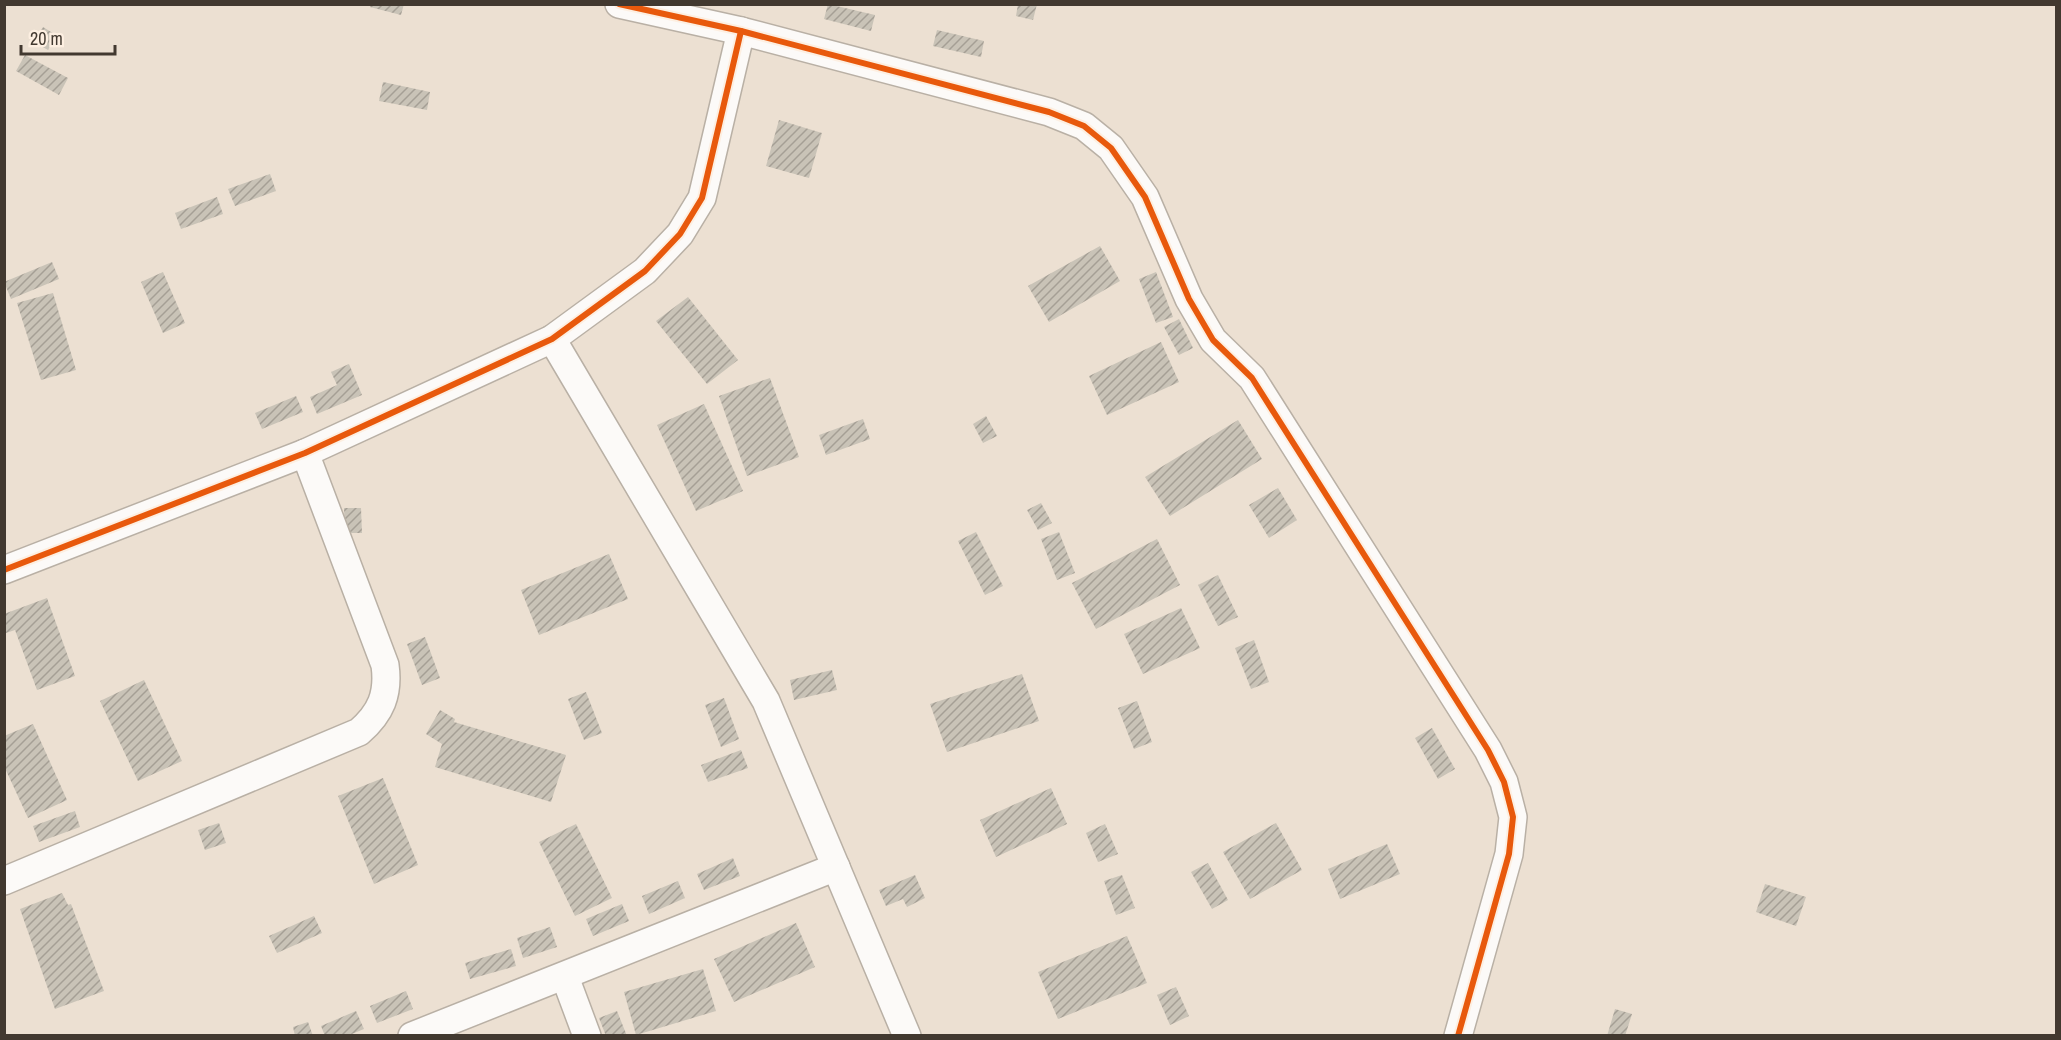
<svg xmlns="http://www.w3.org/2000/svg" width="2061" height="1040" font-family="'Archivo Narrow',sans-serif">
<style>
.building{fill:url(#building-hatch)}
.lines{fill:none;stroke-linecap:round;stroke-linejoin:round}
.street-casing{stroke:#b9b0a5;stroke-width:30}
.street{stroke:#fcfaf8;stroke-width:27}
.cycleway-casing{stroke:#fdefe1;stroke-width:10}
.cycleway{stroke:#e8590c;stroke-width:6}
</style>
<defs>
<pattern id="building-hatch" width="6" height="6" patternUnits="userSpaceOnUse" patternTransform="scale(1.5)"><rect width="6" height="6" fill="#c9c3b7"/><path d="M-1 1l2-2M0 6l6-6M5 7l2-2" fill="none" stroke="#a59f95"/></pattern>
</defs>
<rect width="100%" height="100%" fill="#ece0d2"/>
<!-- building -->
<g class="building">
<polygon points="371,4 404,4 401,15 370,7"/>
<polygon points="828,4 875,15 871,31 824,19"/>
<polygon points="1018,4 1037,4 1033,20 1016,16"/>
<polygon points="43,27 56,35 48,50 34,42"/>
<polygon points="937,30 984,41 981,57 933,46"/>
<polygon points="25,55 68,78 59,95 16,71"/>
<polygon points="383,82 430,92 427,110 379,101"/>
<polygon points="779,120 822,133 809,178 766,166"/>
<polygon points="270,174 276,191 235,206 228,189"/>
<polygon points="217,197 223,214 181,229 175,213"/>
<polygon points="1100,246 1120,281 1049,322 1028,286"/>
<polygon points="52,262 59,279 11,299 4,282"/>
<polygon points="163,272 185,323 163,333 141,282"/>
<polygon points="1156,272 1173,317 1156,323 1139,279"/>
<polygon points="53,293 76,370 41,380 17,303"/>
<polygon points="688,297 738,360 707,384 656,321"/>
<polygon points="1179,319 1193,348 1179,355 1164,327"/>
<polygon points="1161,342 1179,382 1107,415 1089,376"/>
<polygon points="349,364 362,395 317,414 310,397 337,385 331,372"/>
<polygon points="770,378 799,457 747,476 719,396"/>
<polygon points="296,396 303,412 262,429 255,413"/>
<polygon points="704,404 743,491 696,511 657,425"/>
<polygon points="986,416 997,436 983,443 973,424"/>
<polygon points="863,419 870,439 826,455 819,435"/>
<polygon points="1238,420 1262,459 1170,516 1145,477"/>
<polygon points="1278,488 1297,520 1269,538 1249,505"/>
<polygon points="1041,503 1052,523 1038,530 1027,510"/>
<polygon points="344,508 361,508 362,533 345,533"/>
<polygon points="976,532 1003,586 985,595 958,541"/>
<polygon points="1059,532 1075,573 1057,580 1041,539"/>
<polygon points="1157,539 1180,585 1096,629 1072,583"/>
<polygon points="609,554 628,599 539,635 521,590"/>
<polygon points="1218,575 1238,617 1218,626 1198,585"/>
<polygon points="47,598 75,676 37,690 15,630 6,633 4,614"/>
<polygon points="1181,608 1200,648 1143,674 1124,634"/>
<polygon points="425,637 440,678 422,685 407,644"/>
<polygon points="1254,640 1269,682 1251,689 1235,648"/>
<polygon points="832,670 837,690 794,700 790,680"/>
<polygon points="1022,674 1039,721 947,752 930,704"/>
<polygon points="144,680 182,761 138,781 100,701"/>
<polygon points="586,692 602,733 584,740 568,699"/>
<polygon points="724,698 739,739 721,747 705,705"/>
<polygon points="1137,701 1152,742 1134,749 1118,708"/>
<polygon points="440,710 455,719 454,722 566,755 551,802 435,767 442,744 426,734"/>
<polygon points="33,724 67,800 28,818 4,766 4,736"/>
<polygon points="1432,728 1455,769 1438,779 1415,738"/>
<polygon points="741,750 748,768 708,782 701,765"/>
<polygon points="383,778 418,865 374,884 338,796"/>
<polygon points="1051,788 1067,824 996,857 980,820"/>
<polygon points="75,811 80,827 39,842 33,826"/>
<polygon points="219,823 226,843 205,850 198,830"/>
<polygon points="1276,823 1302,870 1250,899 1223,852"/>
<polygon points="576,824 612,898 575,916 539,842"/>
<polygon points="1105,824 1118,854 1098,862 1086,833"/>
<polygon points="1387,844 1400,874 1340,899 1328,869"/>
<polygon points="733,858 740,876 704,890 697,874"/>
<polygon points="1208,863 1228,900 1212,909 1191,872"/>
<polygon points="915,875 925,898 907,907 903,899 886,906 879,890"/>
<polygon points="1122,875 1135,908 1116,915 1104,881"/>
<polygon points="678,881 685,898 649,914 642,896"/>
<polygon points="1765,884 1806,897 1796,926 1756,912"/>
<polygon points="62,893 68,905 71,904 104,991 55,1009 20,909"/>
<polygon points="622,904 629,921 593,936 586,919"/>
<polygon points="314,916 322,933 277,953 269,936"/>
<polygon points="796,923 815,967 734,1002 714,959"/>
<polygon points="550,927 557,947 523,958 517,938"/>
<polygon points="1127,936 1147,983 1058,1019 1038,972"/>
<polygon points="511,949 516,966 470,979 465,963"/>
<polygon points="703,969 716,1011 636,1035 624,992"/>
<polygon points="1176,987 1189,1016 1170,1025 1157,995"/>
<polygon points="406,991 413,1009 377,1023 370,1006"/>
<polygon points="1615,1009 1632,1014 1625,1036 1607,1036"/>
<polygon points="356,1011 364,1029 347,1036 325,1036 321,1026"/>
<polygon points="617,1011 627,1036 606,1036 599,1018"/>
<polygon points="308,1022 313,1036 295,1036 293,1027"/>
</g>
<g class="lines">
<!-- street casing -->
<g class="street-casing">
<g id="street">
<polyline points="619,4 741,31 1049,112 1084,126 1111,148 1145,197 1189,299 1213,340 1252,378 1488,750 1504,782 1513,817 1509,854 1458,1036"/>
<polyline points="552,339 766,701 907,1036"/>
<polyline points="4,570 305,453 552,339 645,271 680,234 702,198 741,31"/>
<path d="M4,881L359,732C381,713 389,694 385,665L305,453"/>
<polyline points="565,977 587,1036"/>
<polyline points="412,1036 836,867"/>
</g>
</g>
<!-- street -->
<use href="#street" class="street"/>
<!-- cycleway casing -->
<g class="cycleway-casing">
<g id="cycleway">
<polyline points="619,4 741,31 1049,112 1084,126 1111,148 1145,197 1189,299 1213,340 1252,378 1488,750 1504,782 1513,817 1509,854 1458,1036"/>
<polyline points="4,570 305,453 552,339 645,271 680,234 702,198 741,31"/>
</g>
</g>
<!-- cycleway -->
<use href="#cycleway" class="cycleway"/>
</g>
<!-- border -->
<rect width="2061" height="1040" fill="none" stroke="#423930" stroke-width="12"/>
<!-- scale -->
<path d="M21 45v9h94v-9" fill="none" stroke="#423930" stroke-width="3"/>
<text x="30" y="45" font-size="18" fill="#423930" stroke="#fdefe1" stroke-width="4.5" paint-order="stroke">20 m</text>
</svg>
